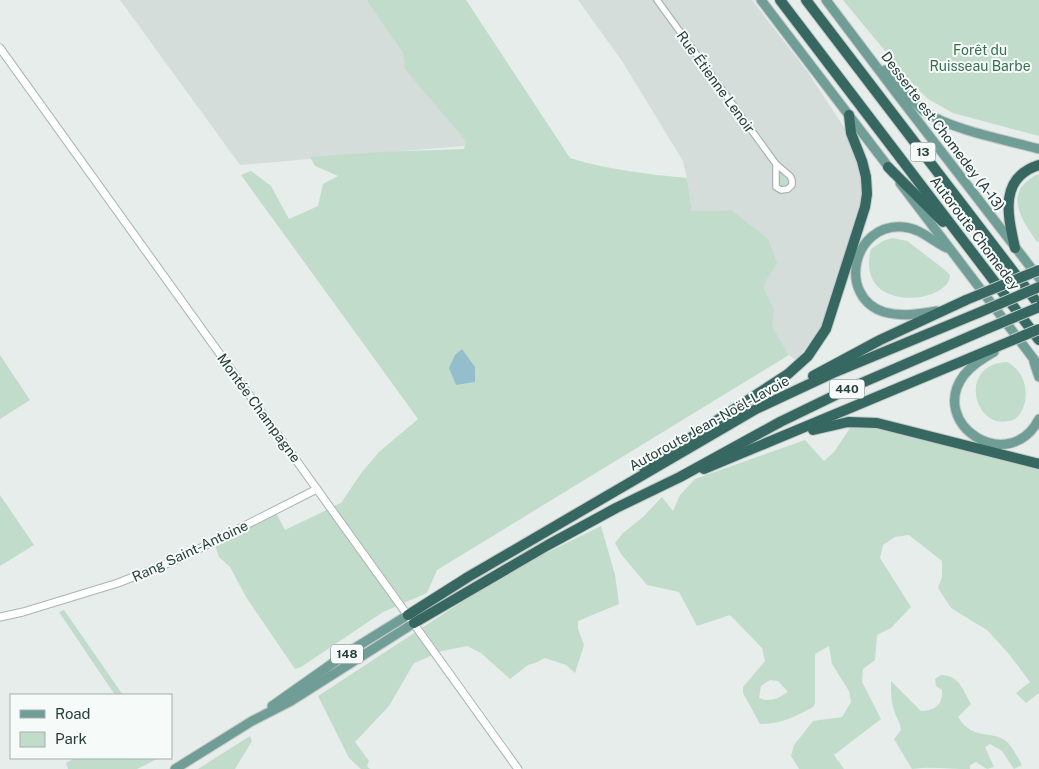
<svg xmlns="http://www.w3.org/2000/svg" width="1039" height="769" font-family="'Public Sans',sans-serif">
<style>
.built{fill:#d4ddda}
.green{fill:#c2dccb;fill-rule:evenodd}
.water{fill:#95becc}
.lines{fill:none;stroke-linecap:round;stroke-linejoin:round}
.minor-casing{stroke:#a9b5b2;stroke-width:8}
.tertiary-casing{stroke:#a9b5b2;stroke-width:9}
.primary-casing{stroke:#c3c9c8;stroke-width:11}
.motorway-casing{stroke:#c3c9c8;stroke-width:12}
.minor{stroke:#fff;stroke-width:5.5}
.tertiary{stroke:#fff;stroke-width:7}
.primary{stroke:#709e96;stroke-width:9}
.motorway{stroke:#366761;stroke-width:10}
.motorway-bridge-casing{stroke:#c3c9c8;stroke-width:12;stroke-linecap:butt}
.motorway-bridge{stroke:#366761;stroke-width:10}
.labels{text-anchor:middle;stroke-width:4;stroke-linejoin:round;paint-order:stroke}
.shield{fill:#f6faf9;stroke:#657673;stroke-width:1}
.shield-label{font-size:12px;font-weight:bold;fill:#273e3a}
.park-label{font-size:14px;fill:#357051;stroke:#f6faf9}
.street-label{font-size:14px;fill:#273e3a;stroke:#f6faf9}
</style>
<rect width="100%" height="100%" fill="#e6edeb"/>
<!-- built -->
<g class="built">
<polygon points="120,0 371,0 474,145 240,165"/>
<polygon points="578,0 752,0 807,71 849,135 862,172 863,203 820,330 796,360 789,355 771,327 774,309 763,286 731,210 692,211 687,178 683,161 622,61"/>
</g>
<!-- green -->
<g class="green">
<path d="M368,0H466L570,158C609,170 647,174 687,178L692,211L731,210L768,239L777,263L763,286L774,309L772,327L789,355L437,570L427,593L383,612L301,667L295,669L246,597L230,567L219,557L215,545L276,513L285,530L341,503L362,472L379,452L418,419L241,175L251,171L271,186L289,219L318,206L323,184L338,176L315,166L310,157L380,152L464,149L466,141L405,69L403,53L368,2Z"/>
<polygon points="843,0 1039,0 1039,136 953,113 928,99 909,80"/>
<polygon points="779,172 781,172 788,180 789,183 785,187 782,187 779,184"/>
<path d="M1039,174V241L1037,242C1027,227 1008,203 1023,185C1028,180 1033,176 1039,174Z"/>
<path d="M892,238L907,241L945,270L950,275C950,304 854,315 871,249L883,241Z"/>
<polygon points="0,355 30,400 0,419"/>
<path d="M1007,362C1025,371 1031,395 1021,412C1019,417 1014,420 1009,421C973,429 958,364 1007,362Z"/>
<path d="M852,425H864L906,433L1039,470V693L1026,703L1016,693L1030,682L1009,654L987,630L951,608L938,588L942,577V561L909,535L895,537L883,545L880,558L911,607L891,628L877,635L875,660L863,669L862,682L881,719L834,755L844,769H799L791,756L794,745L813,721L842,717L851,702L849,691L832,664L829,646L815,654V703L813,707C794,717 782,724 760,724L743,693V687L765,661L762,648L730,615L697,626L679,592L647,585L621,554L615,543L623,533L643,517L662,497L673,511L680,495L695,479L805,440L824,461L834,452ZM770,680L778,681L788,692C778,698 770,703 759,698L761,686Z"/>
<polygon points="0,495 34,545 0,566"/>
<polygon points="601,526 615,575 619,604 578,621 578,629 584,645 575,673 566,665 545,658 535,663 528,665 510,679 481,653 467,646 442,651 414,663 389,706 355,742 369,761 367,766 370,769 361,769 349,758 318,696 506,573"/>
<polygon points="64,610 123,695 115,695 59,612"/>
<path d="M941,675C959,675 963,690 971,704L958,717C974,743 995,728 1009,744C1014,750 1018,758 1022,765L1014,769L1002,751L990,744L985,747L994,767L987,769L976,762L970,765V769C950,769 931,766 912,769L894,739L901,730C900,721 896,718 894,710C891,701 891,691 891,681L921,711C936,711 943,704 942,690L936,686L935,679Z"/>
<polygon points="250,736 252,741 235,769 198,769"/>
<polygon points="75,758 159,758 137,769 68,769 66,763"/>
</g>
<!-- water -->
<polygon class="water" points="462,349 475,367 475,382 456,385 449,368 455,355"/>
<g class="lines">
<!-- minor casing -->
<g class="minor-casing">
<polyline id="minor" points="657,0 776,164 790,176 792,180 792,185 788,189 781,190 776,187 776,164"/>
</g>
<!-- tertiary casing -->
<g class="tertiary-casing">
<g id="tertiary">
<polyline points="0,48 518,769"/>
<polyline points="0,617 23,612 118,583 181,558 317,489"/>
</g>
</g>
<!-- primary casing -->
<g class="primary-casing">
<g id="primary">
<polyline points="761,0 893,173"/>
<polyline points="826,0 897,94 1039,278"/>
<path d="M885,70C898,84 910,100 925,112C952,130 1007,140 1039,149"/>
<polyline points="900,183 1039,366"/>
<path d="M937,311C920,314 902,317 884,312C837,297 852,223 903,227C920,228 932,241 947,248"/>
<path d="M994,352C983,358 972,365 964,375C927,424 1009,477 1039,419"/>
<polyline points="1034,362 1039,377"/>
<polyline points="272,706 350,651 408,615"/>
<polyline points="175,769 252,721 291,701 414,623"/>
</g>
</g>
<!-- motorway casing -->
<g class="motorway-casing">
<g id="motorway">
<polyline points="780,0 1039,340"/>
<polyline points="806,0 1039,305"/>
<polyline points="888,167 943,222"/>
<path d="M1015,248C1008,216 998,178 1039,165"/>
<polyline points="813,376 880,340 966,300"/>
<polyline points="813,430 848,422 877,423 1039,464"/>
<polyline points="644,468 788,374 808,356 826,329 865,207 867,194 866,177 862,161 851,133 849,115"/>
<polyline points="704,469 1013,340"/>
<polyline points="408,615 468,577 756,409 833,373 978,313"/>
<polyline points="414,623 548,545 616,508 680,477 780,422 850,388 989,328"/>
</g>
</g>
<!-- minor -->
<use href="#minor" class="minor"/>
<!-- tertiary -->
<use href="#tertiary" class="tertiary"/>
<!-- primary -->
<use href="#primary" class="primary"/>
<!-- motorway -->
<use href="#motorway" class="motorway"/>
<!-- motorway-bridge casing -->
<g class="motorway-bridge-casing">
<g id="motorway-bridge">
<polyline points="966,300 1039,270"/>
<polyline points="978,313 1039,287"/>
<polyline points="989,328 1039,307"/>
<polyline points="1013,340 1039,329"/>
</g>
</g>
<!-- motorway-bridge -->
<use href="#motorway-bridge" class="motorway-bridge"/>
</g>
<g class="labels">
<!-- shield labels -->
<g class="shield">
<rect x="910.5" y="142.5" width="25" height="19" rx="4"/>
<rect x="829.5" y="379.5" width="35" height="19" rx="4"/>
<rect x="331" y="644.5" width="32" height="19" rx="4"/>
</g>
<g class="shield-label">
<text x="923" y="156">13</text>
<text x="847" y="393">440</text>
<text x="347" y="658">148</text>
</g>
<!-- park labels -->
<g class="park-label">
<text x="980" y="55">Forêt du<tspan x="980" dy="16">Ruisseau Barbe</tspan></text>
</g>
<!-- street labels -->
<g class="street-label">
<text transform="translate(716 82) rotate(54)" y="5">Rue Étienne Lenoir</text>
<text transform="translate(943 131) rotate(53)" y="5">Desserte est Chomedey (A-13)</text>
<text transform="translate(975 233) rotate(53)" y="5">Autoroute Chomedey</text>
<text transform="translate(259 408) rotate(54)" y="5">Montée Champagne</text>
<text transform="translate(709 423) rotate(-29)" y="5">Autoroute Jean-Noël-Lavoie</text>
<text transform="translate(190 551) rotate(-25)" y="5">Rang Saint-Antoine</text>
</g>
</g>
<!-- legend -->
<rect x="10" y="694" width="162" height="65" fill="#f6faf9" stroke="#a3afad"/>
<rect x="20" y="710" width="25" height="8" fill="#709e96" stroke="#a3afad"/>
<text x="55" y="719" font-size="15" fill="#273e3a">Road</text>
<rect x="20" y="732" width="25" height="15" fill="#c2dccb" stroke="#a3afad"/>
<text x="55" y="744" font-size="15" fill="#273e3a">Park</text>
</svg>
